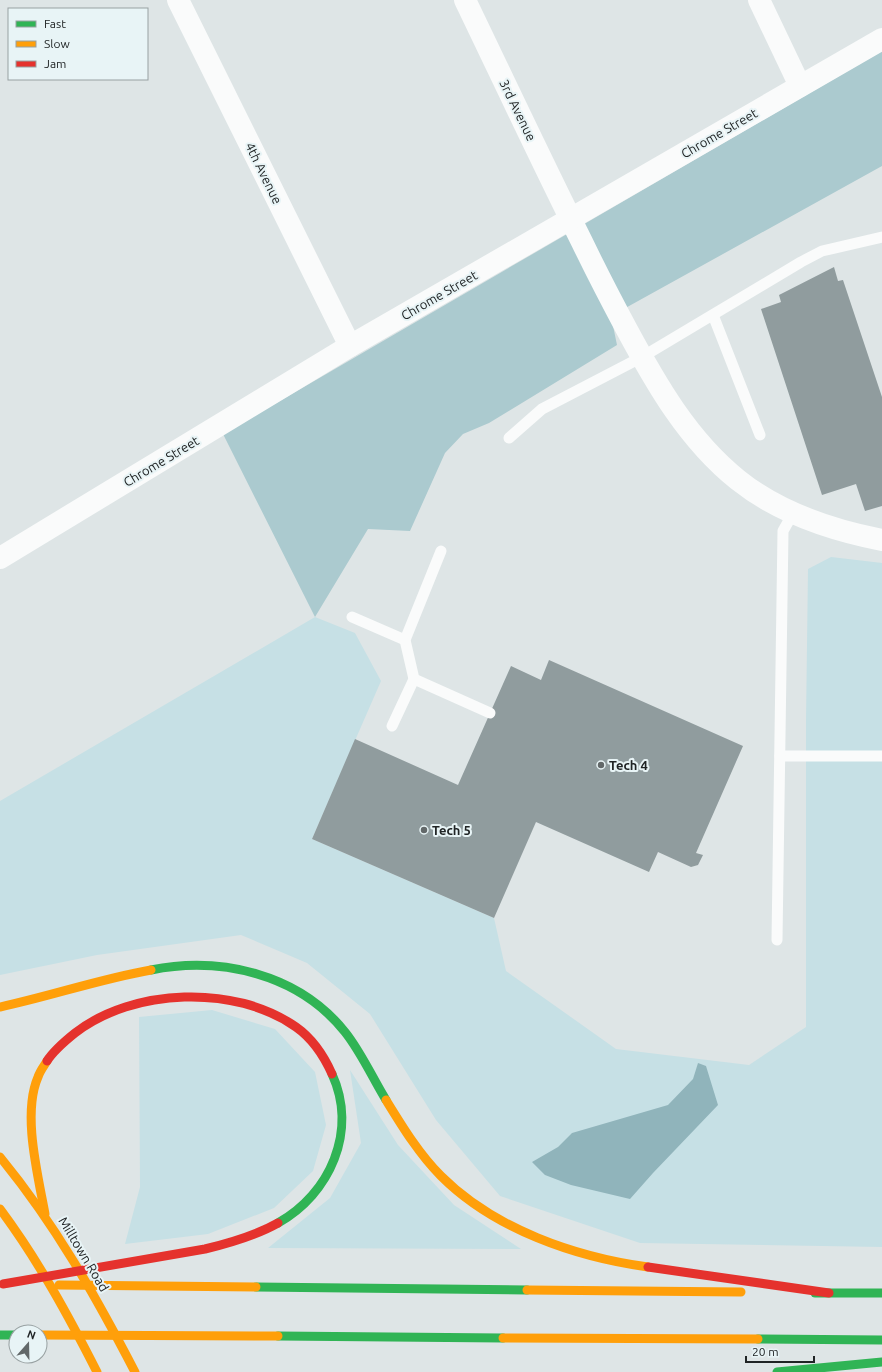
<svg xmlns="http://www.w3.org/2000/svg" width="882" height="1372" font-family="Ubuntu,sans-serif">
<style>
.green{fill:#c6e0e5}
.forest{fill:#abcacf}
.water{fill:#90b4bb}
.building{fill:#909c9e}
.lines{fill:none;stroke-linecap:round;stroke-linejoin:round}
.lane{stroke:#fafbfb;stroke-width:11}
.street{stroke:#fafbfb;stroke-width:22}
.fast{stroke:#30b455;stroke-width:9}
.slow{stroke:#ff9f0a;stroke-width:9}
.jam{stroke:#e5322d;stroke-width:9}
.poi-dot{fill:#626869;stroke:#e8f4f6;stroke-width:1.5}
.labels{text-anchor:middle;stroke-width:4;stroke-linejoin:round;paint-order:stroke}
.street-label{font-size:13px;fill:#202425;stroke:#e8f4f6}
.poi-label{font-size:13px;font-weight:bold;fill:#202425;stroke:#e8f4f6;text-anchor:start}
</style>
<rect width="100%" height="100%" fill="#dee5e6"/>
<!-- green -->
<g class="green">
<polygon points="831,557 882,563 882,1247 640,1243 500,1196 436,1120 370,1014 307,963 241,935 97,955 0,975 0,801 315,617 355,633 381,681 312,839 494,918 506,971 616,1049 749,1065 806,1027 806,720 808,569"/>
<polygon points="212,1010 275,1029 315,1072 326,1125 313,1171 274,1208 208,1234 125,1244 140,1187 139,1017"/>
<polygon points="350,1070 398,1145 454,1205 521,1249 268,1248 330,1198 361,1143"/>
</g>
<!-- forest -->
<polygon class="forest" points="882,51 882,166 611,316 617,345 489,423 463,434 445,453 410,531 368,529 315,617 223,434"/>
<!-- water -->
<polygon class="water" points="698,1063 706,1066 718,1105 653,1173 630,1199 571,1185 545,1175 532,1162 558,1147 572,1133 668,1105 693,1079"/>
<!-- building -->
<g class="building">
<polygon points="834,267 838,281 843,280 882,397 882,506 865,511 856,484 822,495 761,309 781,302 779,295"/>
<polygon points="549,660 743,746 696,853 703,855 698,865 691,867 658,852 649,872 536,822 494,918 312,839 355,739 458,785 511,666 541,680"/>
</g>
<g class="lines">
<!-- lane -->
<g class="lane">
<polyline points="713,315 760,435"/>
<polyline points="509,438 542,409 642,357 801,262 822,251 882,237"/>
<polyline points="441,551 405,640 414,679 490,713"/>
<polyline points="352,617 405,640"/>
<polyline points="392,726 414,679"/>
<polyline points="780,756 882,756"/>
<polyline points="777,940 783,531 793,513"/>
</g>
<!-- street -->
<g class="street">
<polyline points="178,0 350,346"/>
<path d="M465,0C504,81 542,162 582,242C596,271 611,300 626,328C656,384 688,440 738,480C779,513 831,530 882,540"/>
<polyline points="759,0 800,86"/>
<polyline points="0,558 350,346 882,39"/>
</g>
<!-- fast -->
<g class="fast">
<path d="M151,970C221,956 299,974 345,1032C361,1052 372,1077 386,1100"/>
<path d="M278,1223C330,1194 358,1131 332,1074"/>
<polyline points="256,1287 527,1290"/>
<polyline points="815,1293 882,1293"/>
<polyline points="0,1335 16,1335"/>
<polyline points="278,1336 503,1338"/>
<polyline points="758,1339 882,1340"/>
<polyline points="777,1372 882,1362"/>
</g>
<!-- slow -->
<g class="slow">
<path d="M0,1007C51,996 100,979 151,970"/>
<path d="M386,1100C402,1126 419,1154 441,1176C494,1229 575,1257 648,1267"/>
<path d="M0,1157C55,1224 95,1295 135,1372"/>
<path d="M0,1209C38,1260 68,1315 97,1372"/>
<path d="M45,1214C38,1175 22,1114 38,1077C40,1071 44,1066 47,1061"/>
<polyline points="59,1285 256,1287"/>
<polyline points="527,1290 741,1292"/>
<polyline points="40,1335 278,1336"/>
<polyline points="503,1338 758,1339"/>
</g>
<!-- jam -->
<g class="jam">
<path d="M47,1061C54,1050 65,1041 75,1033C133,988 235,984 296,1027C313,1039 324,1056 332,1074"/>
<polyline points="648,1267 829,1293"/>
<path d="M3,1284L205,1249C230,1243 255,1236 278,1223"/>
</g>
</g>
<!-- markers -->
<g class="poi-dot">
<circle cx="601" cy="765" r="4"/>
<circle cx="424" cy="830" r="4"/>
</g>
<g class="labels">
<!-- street labels -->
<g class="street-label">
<text transform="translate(518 110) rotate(64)" y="5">3rd Avenue</text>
<text transform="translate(719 133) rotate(-30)" y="5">Chrome Street</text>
<text transform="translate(264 173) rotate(64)" y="5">4th Avenue</text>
<text transform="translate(439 295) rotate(-30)" y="5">Chrome Street</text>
<text transform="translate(161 461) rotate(-31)" y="5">Chrome Street</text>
<text transform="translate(84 1254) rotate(59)" y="5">Milltown Road</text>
</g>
<!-- poi labels -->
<g class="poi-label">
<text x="609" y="770">Tech 4</text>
<text x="432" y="835">Tech 5</text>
</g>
</g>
<!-- legend -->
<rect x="8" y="8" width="140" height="72" fill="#e8f4f6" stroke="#98a1a2"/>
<rect x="16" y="21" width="20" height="6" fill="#30b455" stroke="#98a1a2"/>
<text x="44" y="28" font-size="12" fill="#202425">Fast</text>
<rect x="16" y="41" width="20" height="6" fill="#ff9f0a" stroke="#98a1a2"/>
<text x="44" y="48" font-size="12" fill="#202425">Slow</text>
<rect x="16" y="61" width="20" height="6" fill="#e5322d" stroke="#98a1a2"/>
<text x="44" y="68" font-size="12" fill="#202425">Jam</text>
<!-- north arrow -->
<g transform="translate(28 1344) rotate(20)"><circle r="19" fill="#e8f4f6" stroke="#98a1a2"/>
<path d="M0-3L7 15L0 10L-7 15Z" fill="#626869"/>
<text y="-6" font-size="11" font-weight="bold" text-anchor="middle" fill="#202425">N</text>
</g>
<!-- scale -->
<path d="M746 1356v6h68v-6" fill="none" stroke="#202425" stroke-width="2"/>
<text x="752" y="1356" font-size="12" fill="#202425" stroke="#e8f4f6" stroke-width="3" paint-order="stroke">20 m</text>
</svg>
